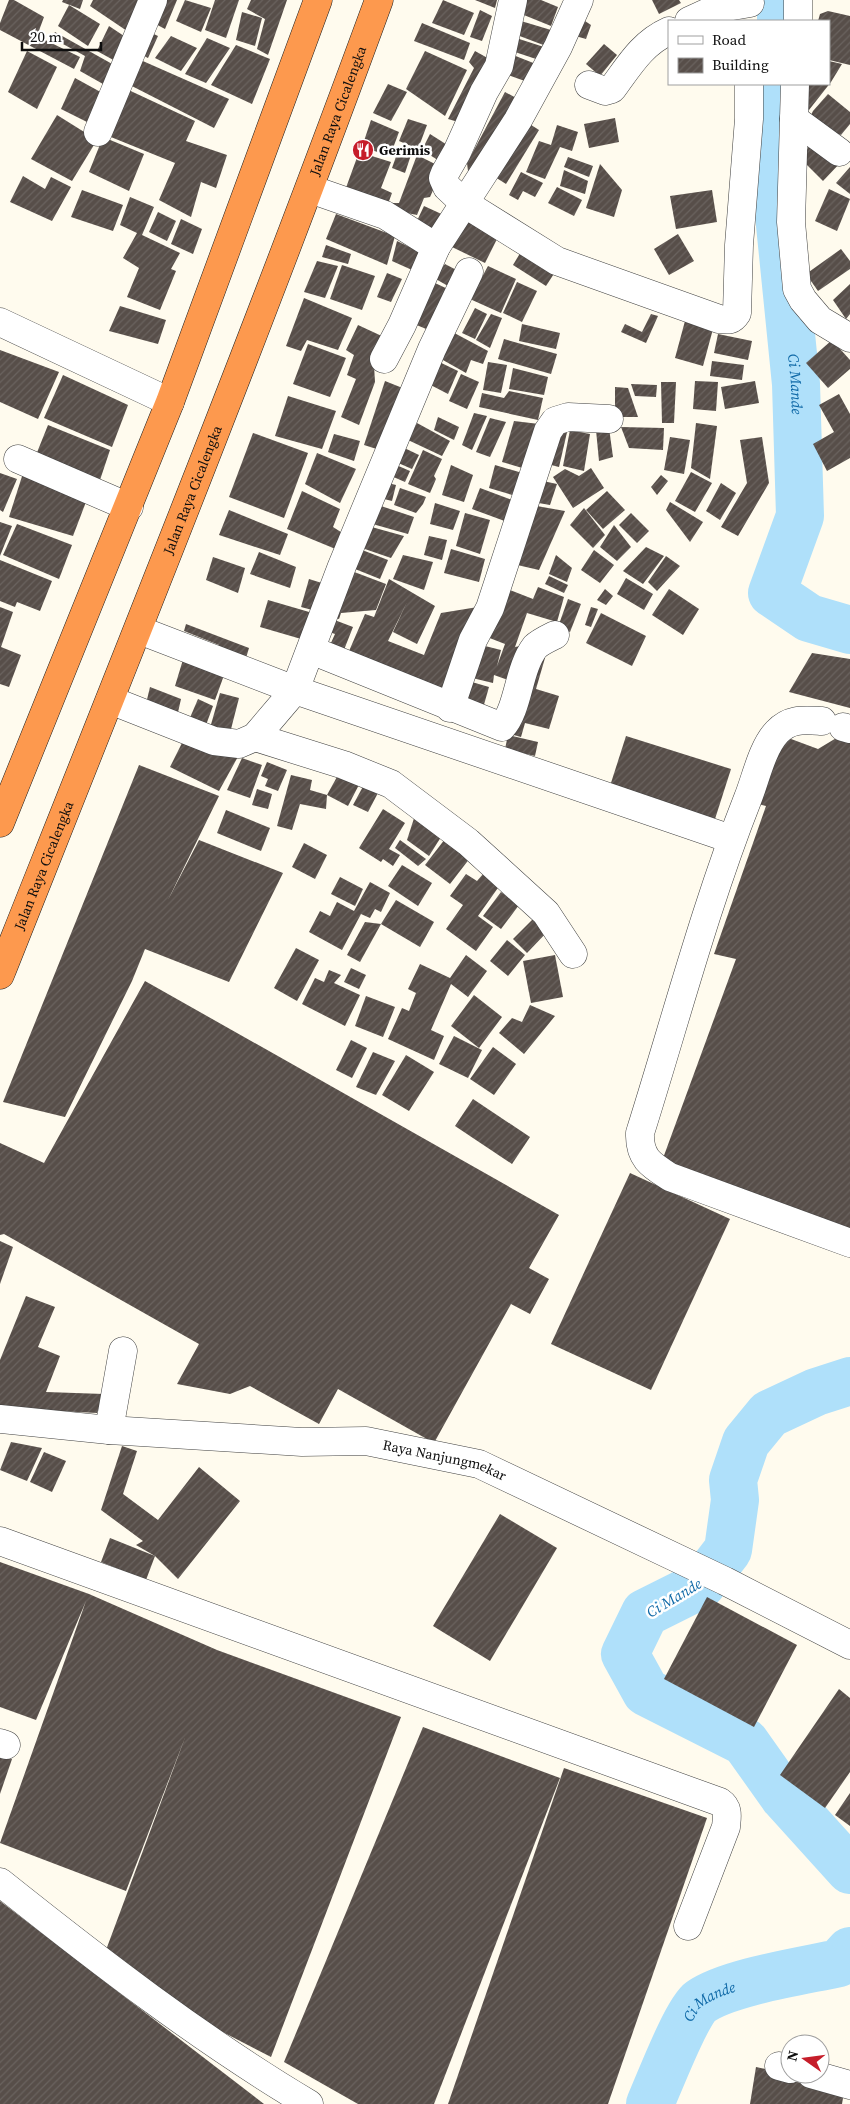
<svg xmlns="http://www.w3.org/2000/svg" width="850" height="2104" font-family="'Source Serif 4',serif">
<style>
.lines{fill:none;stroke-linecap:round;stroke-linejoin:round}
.river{stroke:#afe0fa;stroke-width:48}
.building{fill:url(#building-hatch)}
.minor-casing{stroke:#414141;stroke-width:29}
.highway-casing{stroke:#1f1f1f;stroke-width:29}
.minor{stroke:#fff;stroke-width:28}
.highway{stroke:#fd994e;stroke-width:28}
.labels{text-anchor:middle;stroke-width:5;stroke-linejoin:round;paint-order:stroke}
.street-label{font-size:14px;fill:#0e0e0e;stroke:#fff}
.poi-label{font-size:14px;font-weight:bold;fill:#0e0e0e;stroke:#fff;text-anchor:start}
.water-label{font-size:15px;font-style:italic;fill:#0f69a7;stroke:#fff}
</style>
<defs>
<pattern id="building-hatch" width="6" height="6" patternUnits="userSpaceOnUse" patternTransform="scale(1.25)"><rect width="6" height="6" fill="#574e49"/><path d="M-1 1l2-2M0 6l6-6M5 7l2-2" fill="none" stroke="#6a635f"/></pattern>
</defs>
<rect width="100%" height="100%" fill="#fffbee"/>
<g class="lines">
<!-- river -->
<g class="river">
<polyline points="781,21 781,0"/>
<path id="s1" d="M780,84L779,215L796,384L800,516L772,593L809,618L850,630"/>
<polyline points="850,1381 816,1392 769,1414 746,1442 733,1480 735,1500 728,1550 701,1585 645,1613 625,1654 646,1692 745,1742 784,1797 850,1870"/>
<path id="s2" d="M650,2104C658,2086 687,2011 700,2002C728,1982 803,1971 839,1963L850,1951"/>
</g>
</g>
<!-- building -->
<g class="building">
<polygon points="9,0 14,0 44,17 37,36 80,57 74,69 0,30 0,23"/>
<polygon points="63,0 83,0 80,9 62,2"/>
<polygon points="93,0 148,0 130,33 90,6"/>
<polygon points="156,0 177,0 165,29 146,19"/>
<polygon points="185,0 211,8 201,32 176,21"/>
<polygon points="215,0 239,0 226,38 205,30"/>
<polygon points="251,0 287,0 268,55 257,49 265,19 247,9"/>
<polygon points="443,0 474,13 464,35 432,23"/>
<polygon points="475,0 497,0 495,8"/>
<polygon points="518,0 541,0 558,7 551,26 514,11"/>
<polygon points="652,0 679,0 681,3 659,14"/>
<polygon points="69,5 100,24 88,46 58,26"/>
<polygon points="480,10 492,16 482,41 470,37"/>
<polygon points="828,11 850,16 850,65 829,60 829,21 818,21 820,14"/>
<polygon points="242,12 262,18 255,46 236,40"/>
<polygon points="579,17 591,25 586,39 572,35"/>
<polygon points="521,21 551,30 546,46 517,35"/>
<polygon points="422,23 470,43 464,60 414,41"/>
<polygon points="109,26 127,38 117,62 97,51"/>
<polygon points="143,29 158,36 148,58 134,51"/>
<polygon points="55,32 114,65 103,84 80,71 85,56 52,38"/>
<polygon points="171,36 197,48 181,71 155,58"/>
<polygon points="513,37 544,47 539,60 509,50"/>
<polygon points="207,38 230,48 206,83 185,74"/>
<polygon points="604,44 617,55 600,76 586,64"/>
<polygon points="236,45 270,59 252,104 211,85"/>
<polygon points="27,51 57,67 37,109 8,92"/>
<polygon points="425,51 467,70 445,116 406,89"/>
<polygon points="475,51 493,61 465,124 448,119 474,68 469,62"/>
<polygon points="508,53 546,68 536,85 500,72"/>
<polygon points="136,58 229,99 214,128 126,83"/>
<polygon points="829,61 842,64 831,82 809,110 798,100 802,84 829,84"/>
<polygon points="75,78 106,95 91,124 61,109"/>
<polygon points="388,84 407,92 391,121 373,113"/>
<polygon points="120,86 195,121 186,141 227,155 216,188 201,182 191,217 159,200 175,163 101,133"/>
<polygon points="505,92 518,99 470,187 467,163"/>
<polygon points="828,94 850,112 850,124 841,135 818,127 808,121 813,111"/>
<polygon points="57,115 97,140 72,181 31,159"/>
<polygon points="615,118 619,142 589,148 584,124"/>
<polygon points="408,119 427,125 418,149 399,141"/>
<polygon points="371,120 399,132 390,156 362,147"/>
<polygon points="528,123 539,130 506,184 495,177"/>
<polygon points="557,125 578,132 572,151 560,147 545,179 526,172 539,141 551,145"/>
<polygon points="430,134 452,148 444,164 422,150"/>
<polygon points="103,137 144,154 129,191 89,172"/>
<polygon points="810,145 842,161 823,181 801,159"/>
<polygon points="398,151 411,155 405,173 392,168"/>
<polygon points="359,152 391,162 381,188 392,193 385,212 343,196"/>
<polygon points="417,155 443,168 430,197 424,198 417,215 407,213 392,217 392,203 399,203"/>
<polygon points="568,157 593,166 589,177 564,167"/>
<polygon points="600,164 622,190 614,217 586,208"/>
<polygon points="850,167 850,194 836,183"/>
<polygon points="564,170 588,181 585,194 560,186"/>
<polygon points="521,172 543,183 535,197 523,191 518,200 509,195"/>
<polygon points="23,176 45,189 51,177 71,187 52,221 10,202"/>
<polygon points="557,187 582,200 574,216 548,203"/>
<polygon points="829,189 850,199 837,231 815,221"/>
<polygon points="82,190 123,205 113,231 71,217"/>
<polygon points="712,190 717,222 676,229 670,196"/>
<polygon points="130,197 154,207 142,235 180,253 171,269 176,271 160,310 127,297 139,268 123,258 137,233 120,225"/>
<polygon points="424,206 448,217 441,236 415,225"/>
<polygon points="158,212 176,221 167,241 149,232"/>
<polygon points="470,212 501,231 485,263 452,247"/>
<polygon points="336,214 395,236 387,265 326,239"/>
<polygon points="181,219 202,229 193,254 171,244"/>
<polygon points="678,234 694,261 669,275 654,249"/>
<polygon points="397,241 428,256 421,274 392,261"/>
<polygon points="326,245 351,254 348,264 322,257"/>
<polygon points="525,245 559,266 546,286 513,265"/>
<polygon points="841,249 850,261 850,269 818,291 806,274"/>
<polygon points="317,261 338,266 325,298 304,292"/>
<polygon points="445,264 464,274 455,290 434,278"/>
<polygon points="342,265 375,276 362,310 330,299"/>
<polygon points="488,266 516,279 501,313 461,295 472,273 482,277"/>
<polygon points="387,273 402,279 391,302 377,297"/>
<polygon points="517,282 537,291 522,322 503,313"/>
<polygon points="435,283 452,291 431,331 407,321"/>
<polygon points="850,284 850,314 846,319 833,300"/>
<polygon points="304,298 352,318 338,350 307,340 301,351 286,346"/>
<polygon points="120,306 166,320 158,344 109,331"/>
<polygon points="475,308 487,314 475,339 462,333"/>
<polygon points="491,314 502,318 490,348 476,340"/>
<polygon points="651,314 658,316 646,343 621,332 625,324 642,332"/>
<polygon points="685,321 713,329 703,366 675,358"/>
<polygon points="522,324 560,333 556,349 519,341"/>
<polygon points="358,325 386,338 374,365 375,382 359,425 341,417 356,379 347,375 354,355 346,350"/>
<polygon points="445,328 488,351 483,364 471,360 466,373 434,355"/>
<polygon points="718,334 752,341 748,360 714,353"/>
<polygon points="504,339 557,354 551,374 498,359"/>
<polygon points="832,340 850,360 850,369 828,388 806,363"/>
<polygon points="308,344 346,358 330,397 293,384"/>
<polygon points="0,350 59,372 38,419 0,402"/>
<polygon points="431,358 458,371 448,394 421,380"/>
<polygon points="712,361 744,365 742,380 710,376"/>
<polygon points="488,362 507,365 501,393 483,390"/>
<polygon points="513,368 548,377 544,395 509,389"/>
<polygon points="461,374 479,382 467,409 449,401"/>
<polygon points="63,375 128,405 112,447 44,418"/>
<polygon points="385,381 405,389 383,451 364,445"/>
<polygon points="695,381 718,382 716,411 693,409"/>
<polygon points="755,381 759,403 725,409 721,387"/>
<polygon points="661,382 676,382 674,423 662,423"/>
<polygon points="631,384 657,385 656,397 635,396"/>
<polygon points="615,387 628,388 638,417 615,417"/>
<polygon points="509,391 543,398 538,420 479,407 482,393 504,398"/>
<polygon points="839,394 850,414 850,458 827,471 813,444 834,432 819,405"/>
<polygon points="288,396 336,411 322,449 275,436"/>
<polygon points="474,413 487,416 472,450 462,445"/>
<polygon points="438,417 459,427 454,440 434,430"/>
<polygon points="490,418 506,422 490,457 476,452"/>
<polygon points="514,421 539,424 529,470 502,462"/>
<polygon points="417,423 450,441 442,456 408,440"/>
<polygon points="696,423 717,426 710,479 691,468"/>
<polygon points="48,425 110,450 98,486 34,460"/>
<polygon points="556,426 568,428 559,467 547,464"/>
<polygon points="621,427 664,428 663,450 629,448"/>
<polygon points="609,428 613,457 599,461 596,430"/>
<polygon points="570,430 590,434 584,471 563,466"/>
<polygon points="253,433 308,453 284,518 229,497"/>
<polygon points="334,434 360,441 354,461 328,452"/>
<polygon points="670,437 690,440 684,474 664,470"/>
<polygon points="762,437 769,483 738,536 721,527 747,483 740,440"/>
<polygon points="396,444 419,455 412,469 389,459"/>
<polygon points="423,450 442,459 434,476 436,479 430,493 408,484"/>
<polygon points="317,453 356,469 340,503 305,484"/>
<polygon points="387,461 410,471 405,482 382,472"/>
<polygon points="451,465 473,475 464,502 442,495"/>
<polygon points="495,465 529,475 522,498 489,488"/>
<polygon points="25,467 89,494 73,536 9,517"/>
<polygon points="591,468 604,488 573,508 553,477 565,469 579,476"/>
<polygon points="691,472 712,483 695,512 675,501"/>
<polygon points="0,473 17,479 3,512 0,510"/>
<polygon points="661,475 668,481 657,495 651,487"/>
<polygon points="538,480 557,484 550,505 533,502"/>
<polygon points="384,482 396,485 392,501 380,498"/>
<polygon points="721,483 736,493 720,520 706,511"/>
<polygon points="400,488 426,497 423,504 416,513 394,505"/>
<polygon points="480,488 520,503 513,524 472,509"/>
<polygon points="302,491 340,509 333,527 344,534 338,550 287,529"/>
<polygon points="607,491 625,510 603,529 586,510"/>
<polygon points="670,502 703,522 690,542 666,510"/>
<polygon points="435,503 460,511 453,530 430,524"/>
<polygon points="375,504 414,517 408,534 369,523"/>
<polygon points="531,505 565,511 539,570 513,564"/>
<polygon points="584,508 605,535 593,548 570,525"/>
<polygon points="229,510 288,534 280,555 219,535"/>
<polygon points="465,513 490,520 480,554 456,546"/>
<polygon points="631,513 649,531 637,543 619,525"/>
<polygon points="0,522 12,526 0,556"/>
<polygon points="17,524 72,545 59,579 3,555"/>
<polygon points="614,525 631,547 617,561 600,547"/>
<polygon points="368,526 404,536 391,558 359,547"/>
<polygon points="429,536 447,540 442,560 424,555"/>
<polygon points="646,547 664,556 643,584 623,571"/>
<polygon points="357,548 388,560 380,579 350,567"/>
<polygon points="451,549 485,559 479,582 444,573"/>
<polygon points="594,550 614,565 600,583 581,570"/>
<polygon points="259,552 296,567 290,588 250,574"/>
<polygon points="403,555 433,562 424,590 393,579"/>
<polygon points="556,555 572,568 567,582 549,574"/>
<polygon points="666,556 680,566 657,591 648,582"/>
<polygon points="213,557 245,568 238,593 206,580"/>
<polygon points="0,560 52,581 40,611 17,602 15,607 0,601"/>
<polygon points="349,570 386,584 376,610 341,613 339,619 330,616"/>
<polygon points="549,576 568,585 564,593 545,584"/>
<polygon points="626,578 653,594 644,610 617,594"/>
<polygon points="309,579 325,584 316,611 301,607"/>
<polygon points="389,579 435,606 417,644 393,632 407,602 388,641 424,655 441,613 484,606 443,706 343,665 365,614 374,617"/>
<polygon points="538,587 564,597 557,622 527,613 515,647 520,646 508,680 494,675 493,683 464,676 473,643 501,650 497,666 505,644 487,637 505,588 533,599"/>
<polygon points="605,589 613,596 606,605 597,600"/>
<polygon points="669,589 699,609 683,635 652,615"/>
<polygon points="568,599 581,604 570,632 558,627"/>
<polygon points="268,600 316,614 308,641 260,627"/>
<polygon points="0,607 13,612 1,647 21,655 9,687 0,684"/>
<polygon points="591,607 598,609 591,627 585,625"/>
<polygon points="601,613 646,636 632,666 586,643"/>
<polygon points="324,616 353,627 340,660 326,654 335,634 323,630"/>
<polygon points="186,624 249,648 246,658 214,658 219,645 184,631"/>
<polygon points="185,653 227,667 215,700 175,686"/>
<polygon points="812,653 850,659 850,708 789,692"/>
<polygon points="533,657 545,658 536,689 559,696 549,729 525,723 521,737 503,732"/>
<polygon points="465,680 489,687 481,715 457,708"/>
<polygon points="150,687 181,699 176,721 145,708"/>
<polygon points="220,693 239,698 230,733 210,728"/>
<polygon points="198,699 213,706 206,725 189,720"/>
<polygon points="187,733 240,753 219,791 170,767"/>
<polygon points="508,735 538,742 535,756 505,749"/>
<polygon points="626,736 731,769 715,819 610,786"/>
<polygon points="783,736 818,749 838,737 850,741 850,1234 662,1161 736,959 714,954 766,806 754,803"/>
<polygon points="242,758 262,765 250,798 227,790"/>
<polygon points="267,762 287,770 278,791 265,786 268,779 261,776"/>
<polygon points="139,765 219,796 168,900 199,840 283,873 229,982 145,949 132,981 65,1117 3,1102"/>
<polygon points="343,766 363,777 348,806 327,795"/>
<polygon points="291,775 312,780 310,790 327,795 326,809 300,804 292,830 277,826"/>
<polygon points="366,781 380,789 368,812 353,805"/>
<polygon points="257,789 272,794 268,809 252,805"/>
<polygon points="383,809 405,823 389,849 400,855 393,866 383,859 381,862 359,848"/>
<polygon points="417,809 441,837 429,856 407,840"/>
<polygon points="226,810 270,828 261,851 217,833"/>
<polygon points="445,839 470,858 450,884 425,865"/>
<polygon points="400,840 426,859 418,866 395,848"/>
<polygon points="304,843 327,855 315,879 292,867"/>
<polygon points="402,865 432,883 418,906 388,886"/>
<polygon points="466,874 477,881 483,874 500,885 478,916 493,927 476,951 446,929 463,905 450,896"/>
<polygon points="340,877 363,889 355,906 331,894"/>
<polygon points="370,882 390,893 381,912 375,909 370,918 361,914 342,950 309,932 320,911 330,916 337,902 354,911"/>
<polygon points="501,892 519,905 501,929 483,916"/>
<polygon points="396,900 434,922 420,947 381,924"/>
<polygon points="534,918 547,932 527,953 513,939"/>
<polygon points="365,922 381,924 360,962 347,955"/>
<polygon points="507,940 525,955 508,976 490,961"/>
<polygon points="296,948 319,960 297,1001 274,988"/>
<polygon points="466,955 487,971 468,997 451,984 431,1030 444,1036 434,1060 388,1039 402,1008 409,1011 416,993 408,989 420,964 450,978"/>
<polygon points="555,955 563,997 531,1003 523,961"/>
<polygon points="351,968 366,975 359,989 344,982"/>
<polygon points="329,970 341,975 334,983 360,995 345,1026 302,1004 315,978 324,982"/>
<polygon points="145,981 559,1215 529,1268 549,1279 530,1314 511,1304 434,1443 338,1389 319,1424 250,1386 230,1394 177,1384 199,1344 4,1234 0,1235 0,1143 44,1163"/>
<polygon points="474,995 502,1017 479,1048 451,1026"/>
<polygon points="366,996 395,1007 383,1037 355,1026"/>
<polygon points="530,1005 555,1016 524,1054 499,1033 512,1018 522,1022"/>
<polygon points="454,1036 482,1050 468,1078 439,1064"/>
<polygon points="351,1040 367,1048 352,1078 336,1070"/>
<polygon points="493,1047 516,1064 494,1095 470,1079"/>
<polygon points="373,1052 395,1061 376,1095 356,1087"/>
<polygon points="406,1055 434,1072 409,1111 382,1095"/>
<polygon points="473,1099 530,1137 512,1164 455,1126"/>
<polygon points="630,1173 730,1219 651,1390 551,1344"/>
<polygon points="0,1241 13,1247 0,1284"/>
<polygon points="26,1296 55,1307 38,1347 60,1356 46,1392 104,1394 97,1413 0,1408 0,1360"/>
<polygon points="11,1442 42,1448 27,1481 0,1470"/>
<polygon points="122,1446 137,1451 123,1494 158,1520 199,1467 240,1501 178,1579 155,1556 146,1580 101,1562 110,1538 155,1556 136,1545 143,1541 101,1510"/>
<polygon points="44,1452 66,1461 52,1492 30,1482"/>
<polygon points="500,1514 557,1548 490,1661 433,1626"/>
<polygon points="0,1562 89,1594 217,1650 401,1717 271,2057 182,2011 106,1950 186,1735 126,1891 0,1843 86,1601 36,1720 0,1707"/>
<polygon points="707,1597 797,1645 754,1727 664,1679"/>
<polygon points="839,1689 850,1698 850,1772 825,1808 780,1775"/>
<polygon points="423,1727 560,1778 434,2104 358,2104 284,2062"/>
<polygon points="0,1756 12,1759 0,1794"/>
<polygon points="564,1768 707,1818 608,2104 448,2104"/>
<polygon points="850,1793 850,1826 835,1815"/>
<polygon points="0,1901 264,2104 0,2104"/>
<polygon points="756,2067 845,2086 842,2104 750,2104"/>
</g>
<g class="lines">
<!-- minor casing -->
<g class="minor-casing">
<g id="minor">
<path d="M513,0L499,66L484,92L457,152L445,173L443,178L447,187L464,203L557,261L719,319C728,320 732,321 737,313L739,245L749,119V84"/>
<polyline points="689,21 715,9 750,3"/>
<polyline points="798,21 798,0"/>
<polyline points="795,84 791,222 797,289 803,300 820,320 850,338"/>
<path d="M589,85L605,91L612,89C629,66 642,43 669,31"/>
<polyline points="794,119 839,152"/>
<polyline points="98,132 153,0"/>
<polyline points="310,189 385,215 436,247"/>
<polyline points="0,322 170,402"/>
<polyline points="384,359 402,325 436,247 518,120 558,47 579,0"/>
<polyline points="18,459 129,507"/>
<polyline points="139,630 295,690 731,839"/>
<path d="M311,650L502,727C519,708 518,669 535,647C540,642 549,638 555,635"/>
<polyline points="110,700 214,741 239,744 255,737 295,690 342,566 432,349 469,272"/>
<polyline points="450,708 473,640 490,608 548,431 555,421 568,417 609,419"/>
<path d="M822,721C804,720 790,718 777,732C762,748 756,778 748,798C705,907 675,1022 640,1133C639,1158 651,1165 670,1177L850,1243"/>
<polyline points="843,727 850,729"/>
<polyline points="255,737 344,765 391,784 468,842 546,913 573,954"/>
<path id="s3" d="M0,1419L109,1430L302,1442L366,1441L479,1464L725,1581L850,1645"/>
<polyline points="109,1430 123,1351"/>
<path d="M0,1541L720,1802C729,1808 727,1817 726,1827L688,1926"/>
<polyline points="0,1743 6,1745"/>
<path d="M0,1882C99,1961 200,2039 309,2104"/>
<polyline points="779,2066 790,2069"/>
<polyline points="811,2074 850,2085"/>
</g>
</g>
<!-- highway casing -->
<g class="highway-casing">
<g id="highway">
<polyline points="0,823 170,402 318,0"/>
<path id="s4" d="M0,975C129,651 259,328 379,0"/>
</g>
</g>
<!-- minor -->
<use href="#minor" class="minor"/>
<!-- highway -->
<use href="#highway" class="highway"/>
</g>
<!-- icons -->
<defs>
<g id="restaurant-disc" transform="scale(1.125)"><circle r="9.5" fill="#c61d2a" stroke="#fff"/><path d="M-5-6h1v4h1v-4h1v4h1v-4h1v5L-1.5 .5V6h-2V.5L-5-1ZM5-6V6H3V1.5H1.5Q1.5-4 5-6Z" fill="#fff"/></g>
</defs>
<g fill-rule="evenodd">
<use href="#restaurant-disc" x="363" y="150"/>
</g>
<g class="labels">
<!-- street labels -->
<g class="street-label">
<text dy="5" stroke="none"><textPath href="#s4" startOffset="928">Jalan Raya Cicalengka</textPath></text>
<text dy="5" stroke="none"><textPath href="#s4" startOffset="522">Jalan Raya Cicalengka</textPath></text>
<text dy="5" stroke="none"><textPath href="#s4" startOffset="118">Jalan Raya Cicalengka</textPath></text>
<text dy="5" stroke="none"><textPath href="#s3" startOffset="448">Raya Nanjungmekar</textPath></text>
</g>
<!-- poi labels -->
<g class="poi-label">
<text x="379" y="155">Gerimis</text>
</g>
<!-- water labels -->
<g class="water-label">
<text dy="5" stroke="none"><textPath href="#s1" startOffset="301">Ci Mande</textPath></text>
<text transform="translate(674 1598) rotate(-31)" y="5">Ci Mande</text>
<text dy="5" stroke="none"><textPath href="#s2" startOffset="122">Ci Mande</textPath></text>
</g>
</g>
<!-- legend -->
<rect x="668" y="20" width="162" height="65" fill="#ffffff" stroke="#9f9f9f"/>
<rect x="678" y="36" width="25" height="8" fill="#ffffff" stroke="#9f9f9f"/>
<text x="712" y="45" font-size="15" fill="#0e0e0e">Road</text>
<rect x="678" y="58" width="25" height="15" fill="url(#building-hatch)" stroke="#9f9f9f"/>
<text x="712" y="70" font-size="15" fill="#0e0e0e">Building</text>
<!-- north arrow -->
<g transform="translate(805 2059) rotate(284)"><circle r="24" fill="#ffffff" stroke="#9f9f9f"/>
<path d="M0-4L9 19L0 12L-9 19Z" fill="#c61d2a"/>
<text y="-8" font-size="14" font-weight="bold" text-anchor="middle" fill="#0e0e0e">N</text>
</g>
<!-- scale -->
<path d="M22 42v8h79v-8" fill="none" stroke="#0e0e0e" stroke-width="2.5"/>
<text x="30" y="42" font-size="15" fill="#0e0e0e" stroke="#ffffff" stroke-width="4" paint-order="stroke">20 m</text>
</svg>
